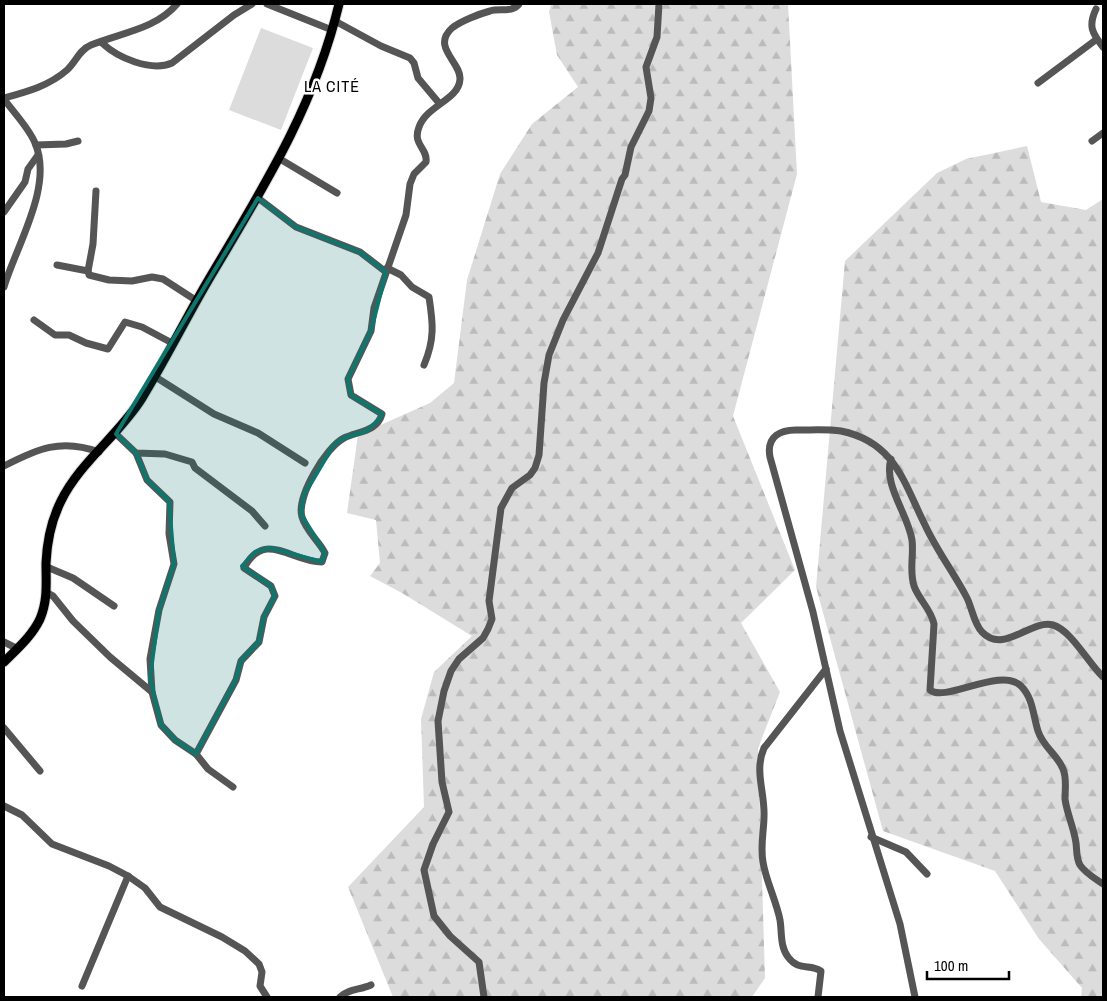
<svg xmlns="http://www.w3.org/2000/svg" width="1107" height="1001" font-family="'Archivo Narrow',sans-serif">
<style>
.forest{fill:url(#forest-firs)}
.pitch{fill:#dcdcdc}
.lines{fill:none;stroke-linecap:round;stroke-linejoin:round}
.major-casing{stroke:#dbdbdb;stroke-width:11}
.minor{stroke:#555;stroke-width:7}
.major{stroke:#000;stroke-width:9}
.marked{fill:#0f766e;fill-opacity:0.2;stroke:#0f766e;stroke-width:4;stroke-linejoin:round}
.labels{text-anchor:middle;stroke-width:5;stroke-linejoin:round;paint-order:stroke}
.neighbourhood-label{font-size:16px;letter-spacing:1px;fill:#000;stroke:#fff}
</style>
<defs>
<pattern id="forest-firs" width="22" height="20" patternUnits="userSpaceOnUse" patternTransform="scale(1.25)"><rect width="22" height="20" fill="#dcdcdc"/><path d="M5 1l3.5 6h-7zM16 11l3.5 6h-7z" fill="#bbb"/></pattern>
</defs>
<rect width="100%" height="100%" fill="#fff"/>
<!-- forest -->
<g class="forest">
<polygon points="551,4 788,4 797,174 733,416 795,570 741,623 780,692 758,748 765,978 752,997 393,997 348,887 424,807 421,719 434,672 472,636 402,593 370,576 380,563 376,520 347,513 358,435 430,403 454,383 467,280 500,174 532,124 578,87 557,55 549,12"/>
<polygon points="1027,146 1041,202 1086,210 1103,199 1103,997 1081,997 1082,988 1039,939 995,871 883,831 816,587 845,261 937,173 966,159"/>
</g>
<!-- pitch -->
<polygon class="pitch" points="261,28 313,48 281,130 229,110"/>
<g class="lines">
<!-- major casing -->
<g class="major-casing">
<path id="major" d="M4,662C17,649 32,636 40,619C48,600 46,583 46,563C47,541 51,521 61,501C80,462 119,435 142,398C166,359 186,318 209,279C263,188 314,108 339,4"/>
</g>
<!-- minor -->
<g class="minor">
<polyline points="267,4 332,30"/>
<path d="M1096,9C1088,26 1092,33 1103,47"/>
<polyline points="335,21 381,46 410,58 414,63 418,78 439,103"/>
<path d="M102,43C118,58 151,72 172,63L234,15L252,4"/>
<polyline points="1038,83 1097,39"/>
<path d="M4,98C26,92 49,86 67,70C76,62 79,50 91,45C120,33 156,29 177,4"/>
<path d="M4,99C14,113 29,128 35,143C54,186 16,246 4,287"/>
<polyline points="1092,141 1103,133"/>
<polyline points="36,145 66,144 78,141"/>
<polyline points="280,159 337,193"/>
<polyline points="258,198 296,227 360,252 386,272"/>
<polyline points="4,212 25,182 28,169 38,155"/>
<polyline points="57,265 88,271 89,275 109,280 132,281 152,277 163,279 197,301"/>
<path d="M387,268L401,275L412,287L429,297C433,323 435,339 424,365"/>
<polyline points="88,271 93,244 96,191"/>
<polyline points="34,320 55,335 69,335 86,343 108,349 125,322 142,327 172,343"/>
<polyline points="154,376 214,414 258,433 305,463"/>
<polyline points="116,434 136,453 165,454 192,462 195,468 252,511 265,526"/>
<polyline points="136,453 147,480 170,502 169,534 174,564 159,610 150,659 152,692"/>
<path d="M891,459C883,485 908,514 912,540C914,556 909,570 914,586C919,600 931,609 934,624L930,690C945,703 1001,666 1021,686C1033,698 1033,715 1038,731C1043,747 1057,754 1063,769C1067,778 1065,789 1065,799C1067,814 1074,828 1076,843C1077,850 1076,858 1080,865C1085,873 1096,879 1103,884"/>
<path d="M4,466C37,449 61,438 99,452"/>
<polyline points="47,567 73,578 114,606"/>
<polyline points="47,593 53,596 73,621 110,657 152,692 161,725 175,740 196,754 208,769 233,787"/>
<polyline points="4,642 18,649"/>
<polyline points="4,728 40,771"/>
<path d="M196,754L236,680L241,661L259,642L264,617L275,596L271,586L244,568C265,529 291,562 322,562L325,553C319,541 306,531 302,517C296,497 326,447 344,438C358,431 377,432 382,414L351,395L348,379L371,331L374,308L406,215L410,184L414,174L426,162C428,148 412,145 419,127C427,105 459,100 460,79C461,62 431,47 452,28C461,21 479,14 490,11C500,8 512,13 519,4"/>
<polyline points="4,806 22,815 52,844 109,866 128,876 145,888 160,907 222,937 245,951 259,964 262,972 260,986 267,997"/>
<polyline points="871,837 906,852 927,874"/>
<polyline points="82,986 128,876"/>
<path d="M340,997C348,989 360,990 371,985"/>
<polyline points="484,997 479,962 450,936 434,916 424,870 433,844 449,812 442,782 438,721 444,691 451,671 459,659 483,638 488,629 492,619 489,601 501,508 512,488 530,475 535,468 539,455 544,383 549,355 563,320 598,253 622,179 625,175 631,147 649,111 651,98 646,67 657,37 659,4"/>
<path d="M818,997L821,971C810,963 799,972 788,957C780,947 782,932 780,920C776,900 766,881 763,862C760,846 764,831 764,816C765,792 754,771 764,748L826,669"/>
<path d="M915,997L900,924L840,731L813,612L770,457C766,436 781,429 799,430C813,430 828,429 841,431C895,442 904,483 925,525C937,551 954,573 967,598C972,608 974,624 982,632C1004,655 1030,619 1053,625C1071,630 1089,664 1103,677"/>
</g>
<!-- major -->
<use href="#major" class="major"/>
</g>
<!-- marked area -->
<path class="marked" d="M258,198L296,227L360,252L386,272L371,331L348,379L351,395L382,414L380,419L367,431L344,438L333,446L304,495L301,514L325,553L322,562L270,548L255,552L242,566L271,586L275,596L264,617L259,642L241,661L236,680L196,754L175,740L161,725L150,678L159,610L174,564L169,501L147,480L136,453L116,434Z"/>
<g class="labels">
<!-- neighbourhood labels -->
<g class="neighbourhood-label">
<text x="332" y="92">LA CITÉ</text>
</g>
</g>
<!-- border -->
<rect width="1107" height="1001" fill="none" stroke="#000000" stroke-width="10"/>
<!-- scale -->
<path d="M927 971v8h82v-8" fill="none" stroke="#000000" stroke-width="2.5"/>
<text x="934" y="971" font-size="15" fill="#000000" stroke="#ffffff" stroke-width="4" paint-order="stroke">100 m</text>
</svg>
